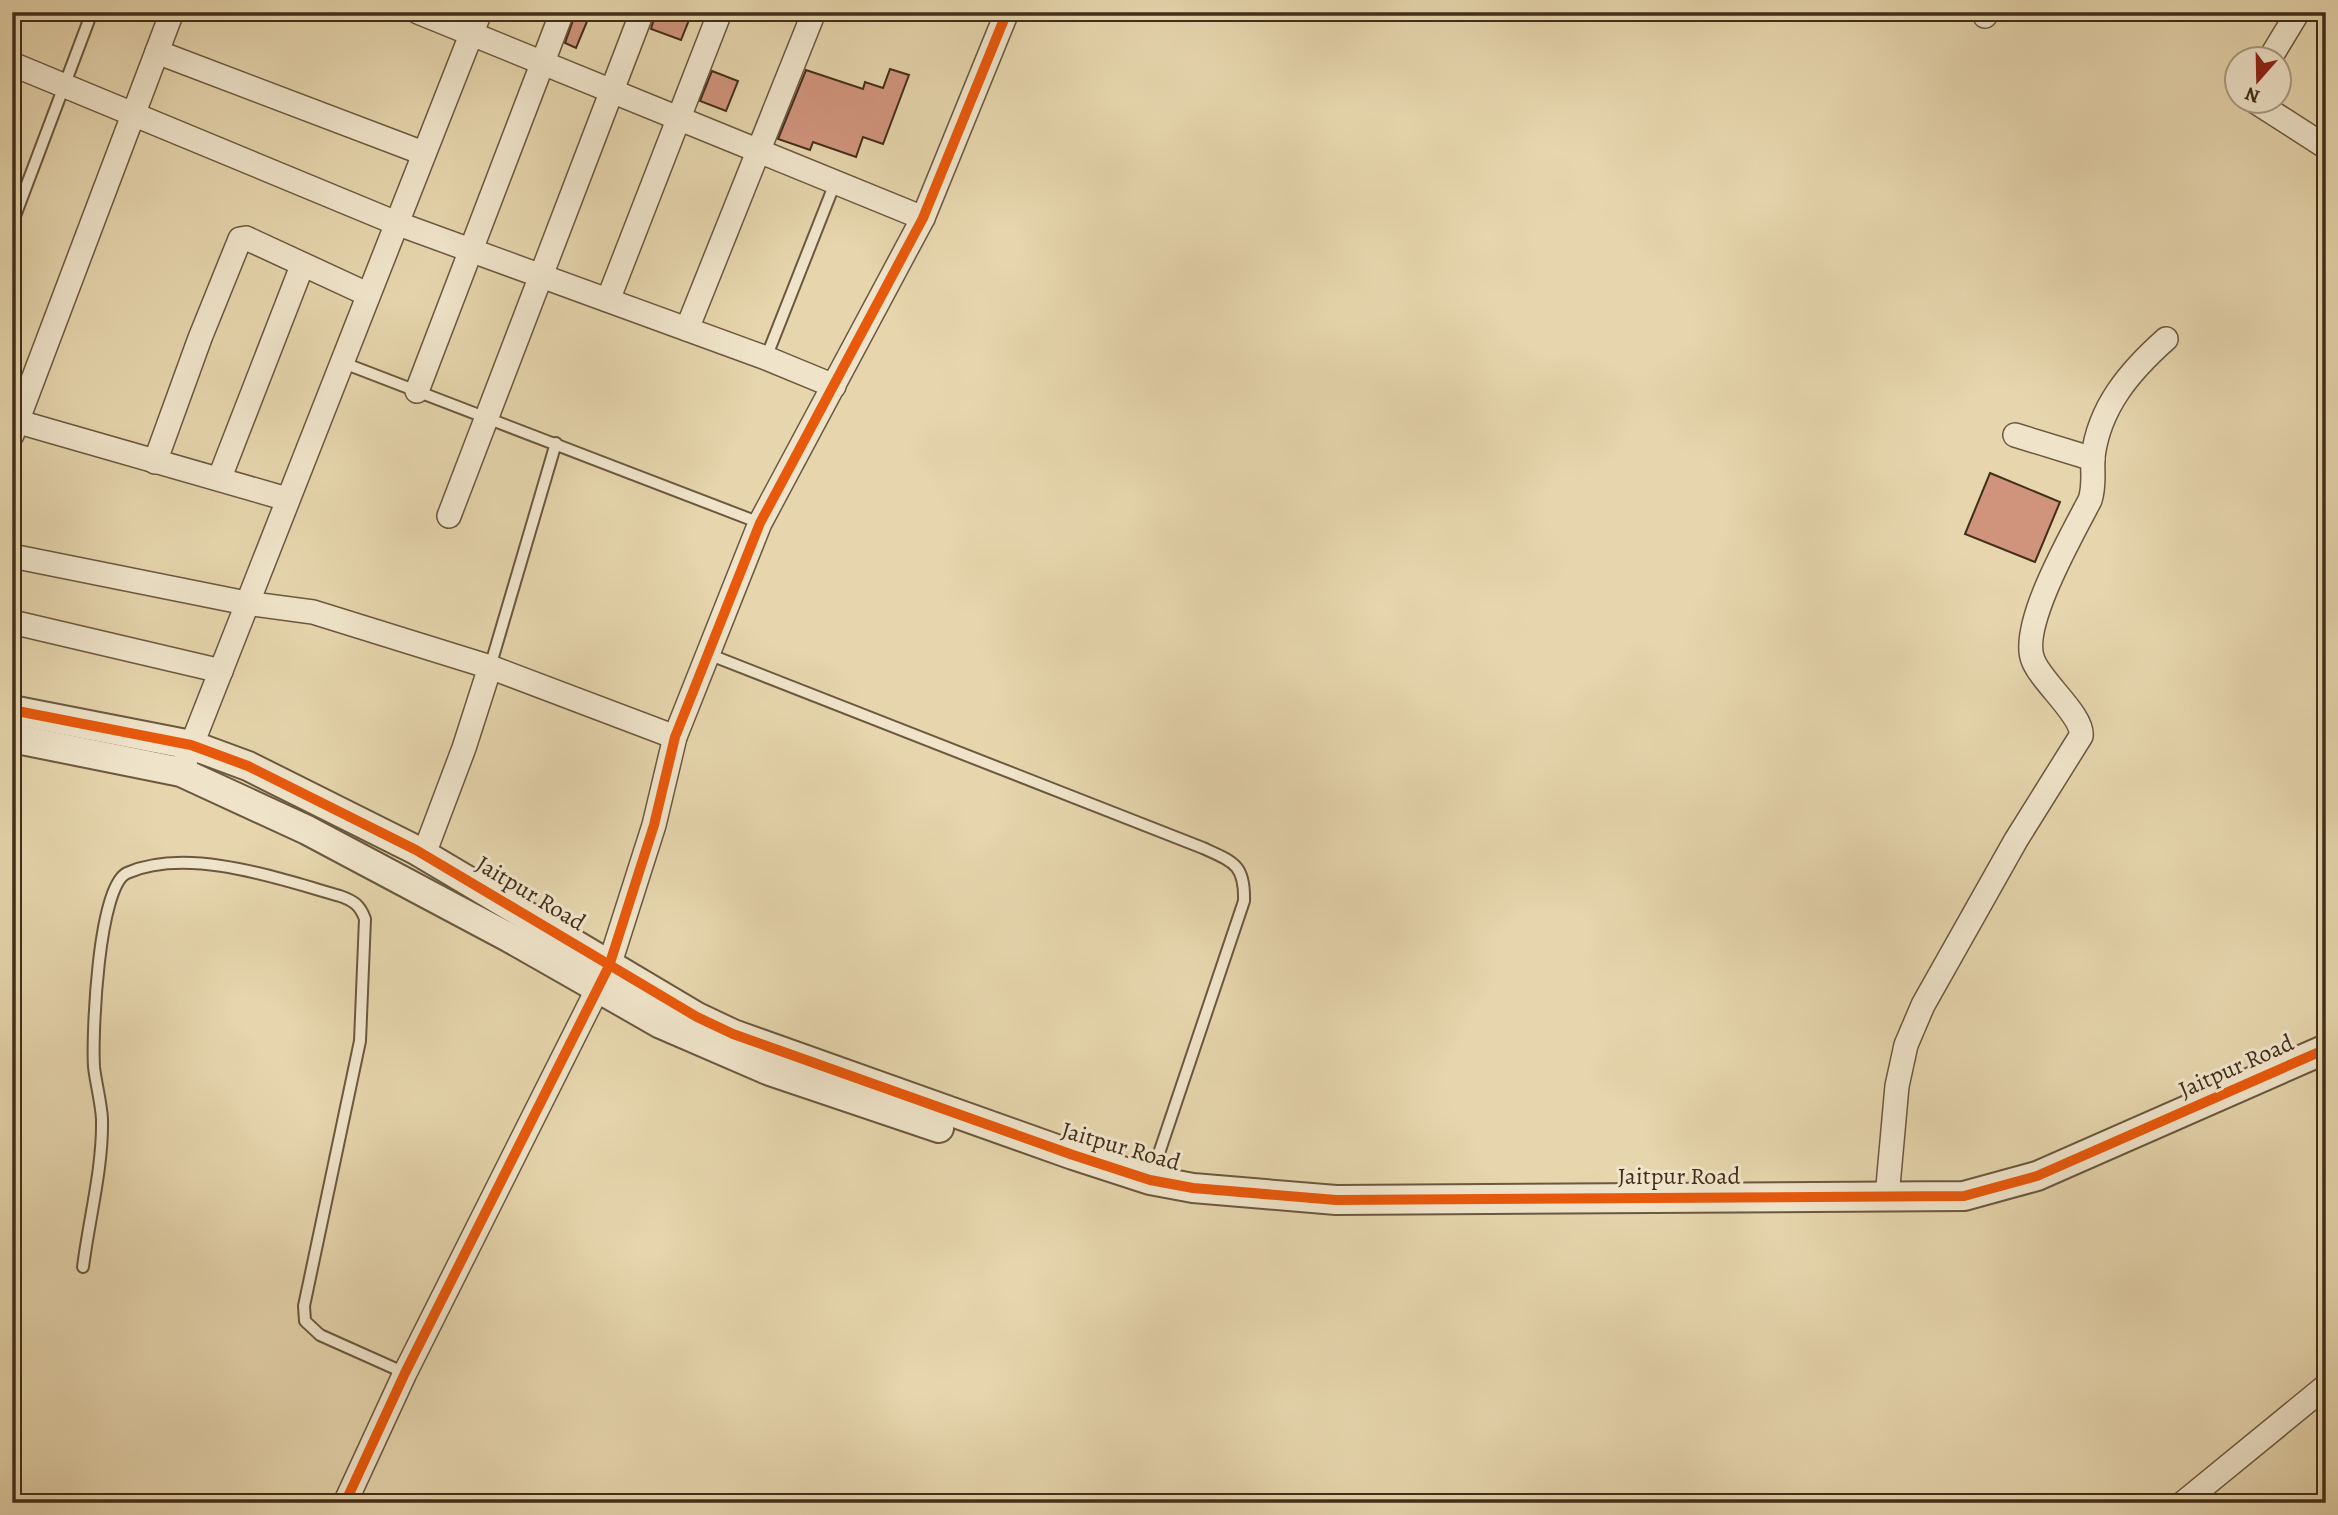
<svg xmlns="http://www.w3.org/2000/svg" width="2338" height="1515" font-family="Alegreya,serif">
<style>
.building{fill:#d0947d;stroke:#422e19;stroke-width:2}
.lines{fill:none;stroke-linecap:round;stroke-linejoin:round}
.service-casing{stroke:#6b583e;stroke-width:14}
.minor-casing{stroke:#6b583e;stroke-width:26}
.tertiary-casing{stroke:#6b583e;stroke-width:32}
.service{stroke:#efe4ca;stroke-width:10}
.minor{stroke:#efe4ca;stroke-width:23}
.tertiary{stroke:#efe4ca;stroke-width:28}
.cycleway-casing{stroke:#efe4ca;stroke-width:15}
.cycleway{stroke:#e8590c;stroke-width:10}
.labels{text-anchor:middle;stroke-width:6;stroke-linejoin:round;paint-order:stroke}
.street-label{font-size:24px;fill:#422e19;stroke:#efe4ca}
</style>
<rect width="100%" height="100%" fill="#e6d5ad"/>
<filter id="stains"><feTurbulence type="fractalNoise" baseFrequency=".00286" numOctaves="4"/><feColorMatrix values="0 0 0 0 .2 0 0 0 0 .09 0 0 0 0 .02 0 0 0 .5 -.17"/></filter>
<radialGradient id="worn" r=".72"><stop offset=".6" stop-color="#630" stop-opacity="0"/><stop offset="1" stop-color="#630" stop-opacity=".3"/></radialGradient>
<!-- building -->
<g class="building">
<polygon points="576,12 591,12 576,48 565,43"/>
<polygon points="656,12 667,12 689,20 681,40 651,29"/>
<polygon points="890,69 909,75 883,144 863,137 856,157 813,142 810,150 778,139 806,70 863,89 865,82 883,88"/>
<polygon points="712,71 738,81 726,111 700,101"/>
<polygon points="1990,473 2060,502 2035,562 1965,534"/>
</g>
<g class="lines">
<!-- service casing -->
<g class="service-casing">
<g id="service">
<polyline points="12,29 18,12"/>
<polyline points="12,224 92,12"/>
<polyline points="766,358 835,183"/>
<polyline points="341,362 760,523"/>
<path d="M708,654L1203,848C1234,862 1245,865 1244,901L1151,1177"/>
<polyline points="490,667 556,443"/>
<path d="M83,1267C89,1219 103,1168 102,1119C101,1102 96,1084 94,1067C92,1034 98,886 127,873C188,846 280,879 340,896C354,901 360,905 365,919L360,1041L304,1306L305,1321L320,1335L405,1373"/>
</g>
</g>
<!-- minor casing -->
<g class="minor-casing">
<g id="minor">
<polyline points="418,12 923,218"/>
<polyline points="1985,16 1987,12"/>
<polyline points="157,52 423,153"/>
<polyline points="2269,60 2298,12"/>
<polyline points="12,64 396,223 766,358 834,386"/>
<polyline points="2256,102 2326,147"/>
<polyline points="608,300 720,12"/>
<polyline points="687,329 814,12"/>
<polyline points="417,391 562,12"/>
<polyline points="12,420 287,499"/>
<polyline points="12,435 172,12"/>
<polyline points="2015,435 2093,459"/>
<polyline points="155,462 200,338 240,239 246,238 367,294"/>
<polyline points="220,477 302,266"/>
<polyline points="449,516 642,12"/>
<polyline points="12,556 246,603 313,612 490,667 675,737"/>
<polyline points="12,622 221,671"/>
<polyline points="185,762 480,12"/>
<polyline points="424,854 464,748 490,667"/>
<path d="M1887,1197L1897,1086L1906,1045L1923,1005L2016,840L2081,736C2084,716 2041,682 2033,660C2019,626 2073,533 2090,500C2095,485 2092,473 2093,457C2099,407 2130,371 2166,339"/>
<polyline points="345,1503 405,1373 609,966 654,825 675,737 760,523 923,218 1007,12"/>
<polyline points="2183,1503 2326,1386"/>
</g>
</g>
<!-- tertiary casing -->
<g class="tertiary-casing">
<g id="tertiary">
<polyline points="12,710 191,745 248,766 416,850 697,1017 733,1034 1073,1155 1150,1180 1193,1188 1336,1200 1964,1196 2037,1176 2326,1049"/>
<polyline points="12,738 181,772 307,830 510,938 661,1024 770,1071 939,1128"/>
</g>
</g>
<!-- service -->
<use href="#service" class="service"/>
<!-- minor -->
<use href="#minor" class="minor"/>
<!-- tertiary -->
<use href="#tertiary" class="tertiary"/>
<!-- cycleway casing -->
<g class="cycleway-casing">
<g id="cycleway">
<polyline points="12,710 191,745 248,766 416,850 697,1017 733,1034 1073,1155 1150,1180 1193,1188 1336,1200 1964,1196 2037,1176 2326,1049"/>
<polyline points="345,1503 405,1373 609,966 654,825 675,737 760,523 923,218 1007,12"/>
</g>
</g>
<!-- cycleway -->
<use href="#cycleway" class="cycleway"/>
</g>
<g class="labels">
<!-- street labels -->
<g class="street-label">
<text transform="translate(531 893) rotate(31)" y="8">Jaitpur Road</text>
<text transform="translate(2236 1066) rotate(-24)" y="8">Jaitpur Road</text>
<text transform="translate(1121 1146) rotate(16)" y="8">Jaitpur Road</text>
<text x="1679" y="1184">Jaitpur Road</text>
</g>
</g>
<!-- margin -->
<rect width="2338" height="1515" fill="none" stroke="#e6d5ad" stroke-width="42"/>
<rect x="14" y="14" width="2310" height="1487" fill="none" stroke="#422e19" stroke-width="3.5"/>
<rect x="21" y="21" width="2296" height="1473" fill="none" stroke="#422e19" stroke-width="2"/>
<!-- north arrow -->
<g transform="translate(2258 80) rotate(200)"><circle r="33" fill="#efe4ca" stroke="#aa9b83" stroke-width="2"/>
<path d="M0-5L12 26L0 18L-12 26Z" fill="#8f2418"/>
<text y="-10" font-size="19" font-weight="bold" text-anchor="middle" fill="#422e19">N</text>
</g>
<rect width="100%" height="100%" filter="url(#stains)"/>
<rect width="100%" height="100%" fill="url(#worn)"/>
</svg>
